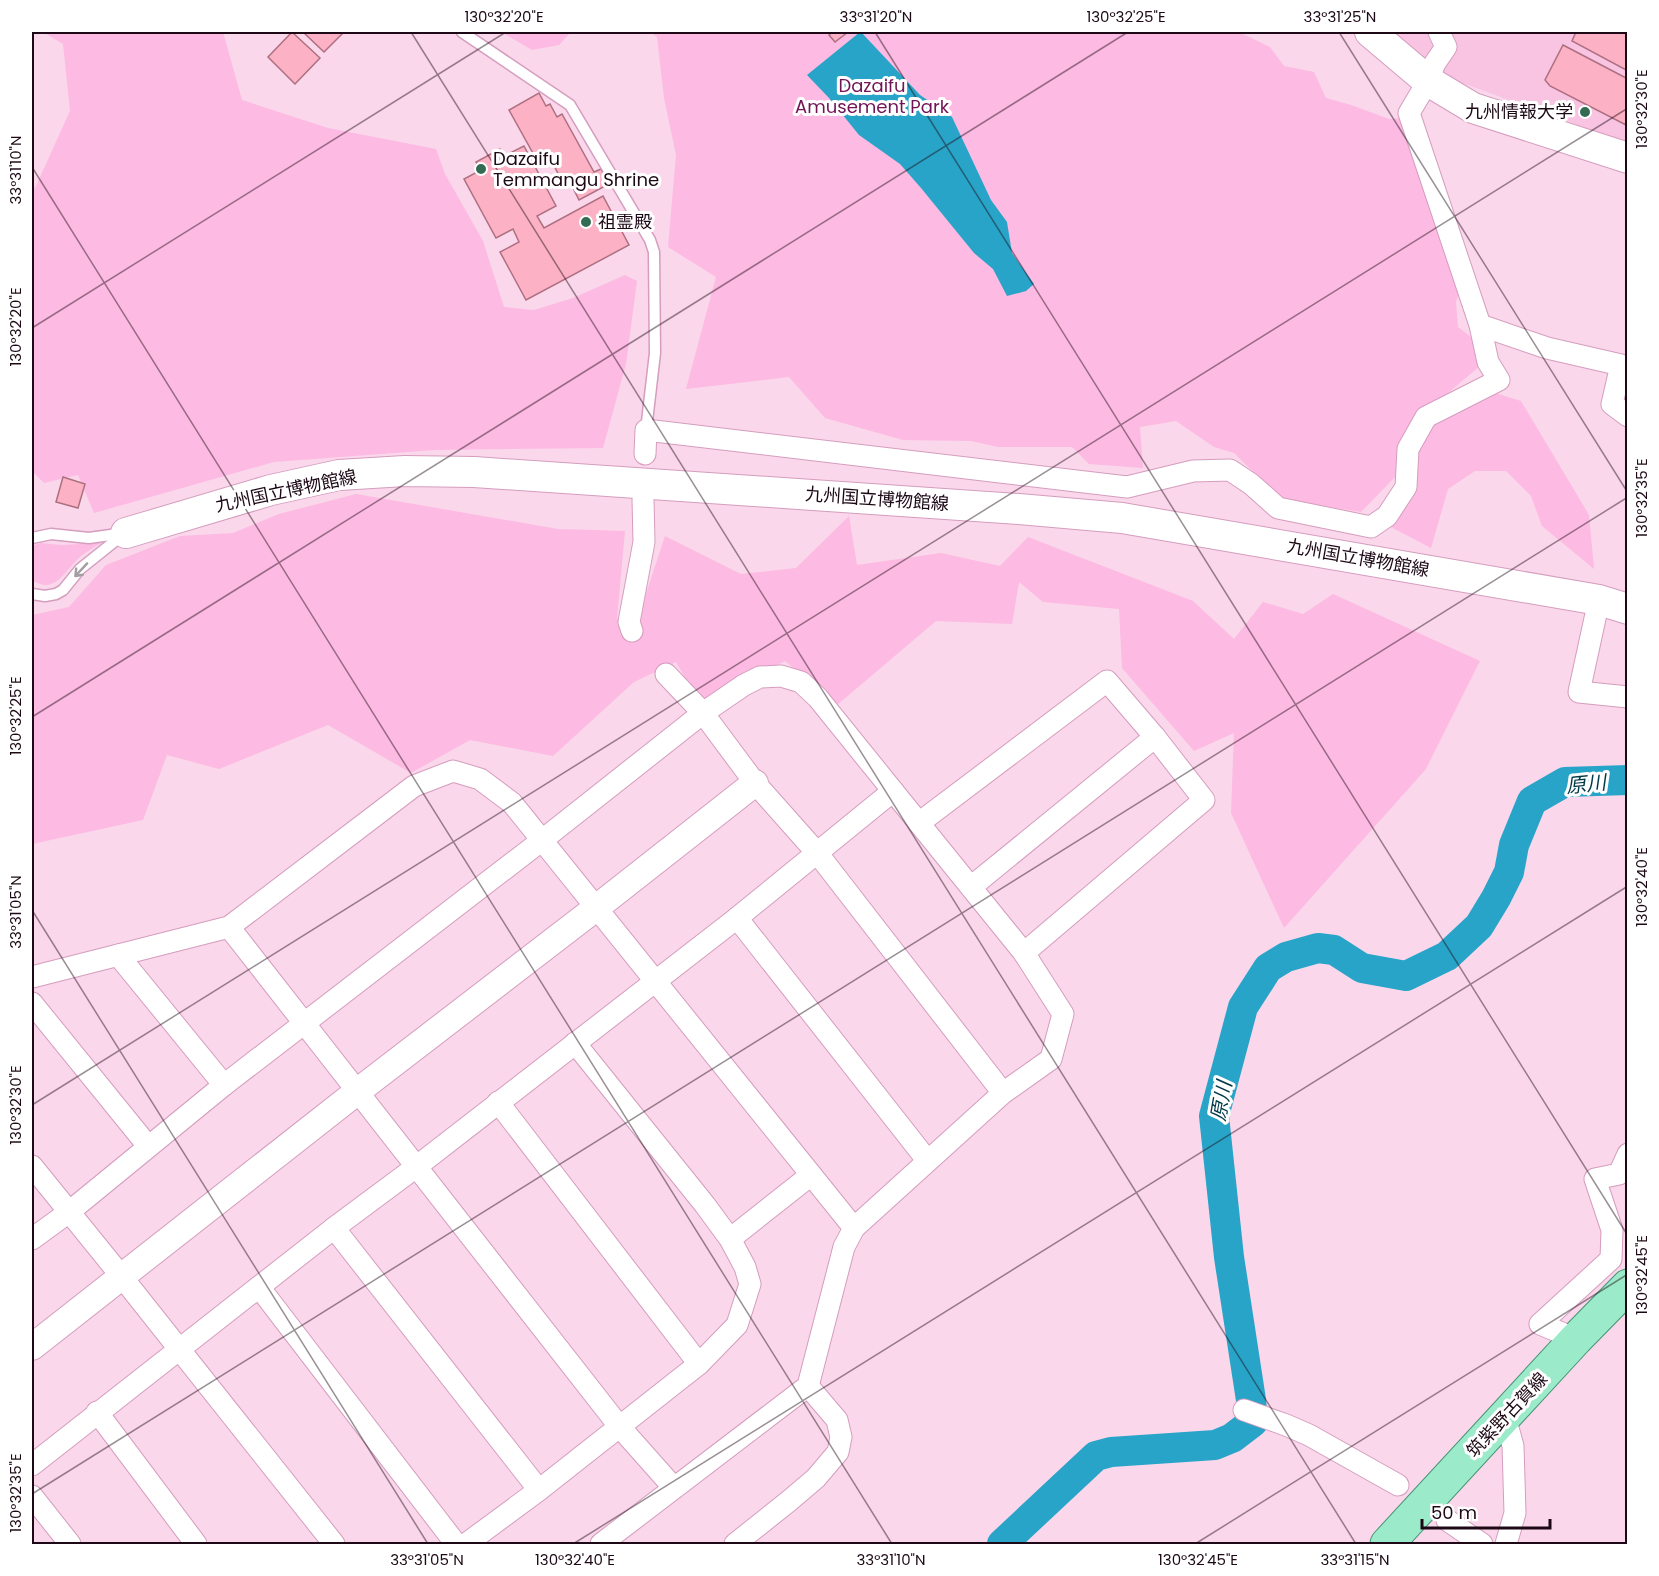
<svg xmlns="http://www.w3.org/2000/svg" width="1659" height="1576" font-family="Poppins,'Noto Sans JP',sans-serif">
<style>
.built{fill:#f8c4e2}
.green{fill:#fdbae2}
.water{fill:#28a4c8}
.lines{fill:none;stroke-linecap:round;stroke-linejoin:round}
.river{stroke:#28a4c8;stroke-width:30}
.building{fill:#fdb1c4;stroke:#ad7080;stroke-width:1.5}
.service-casing{stroke:#d59dbe;stroke-width:13}
.minor-casing{stroke:#d59dbe;stroke-width:23}
.tertiary-casing{stroke:#d59dbe;stroke-width:28}
.secondary-casing{stroke:#d59dbe;stroke-width:32}
.primary-casing{stroke:#449373;stroke-width:35}
.service{stroke:#fff;stroke-width:10}
.minor{stroke:#fff;stroke-width:21}
.tertiary{stroke:#fff;stroke-width:26}
.secondary{stroke:#fff;stroke-width:30}
.primary{stroke:#9bebca;stroke-width:33}
.oneway{stroke:#a49da1}
.ticks{fill:none;stroke:#1c0915;stroke-width:1.5;stroke-opacity:0.45}
.poi-dot{fill:#346b53;stroke:#fff;stroke-width:2}
.labels{text-anchor:middle;stroke-width:6;stroke-linejoin:round;paint-order:stroke}
.park-label{font-size:18px;fill:#721356;stroke:#fff}
.poi-label{font-size:18px;fill:#1c0915;stroke:#fff;text-anchor:start}
.street-label{font-size:18px;fill:#1c0915;stroke:#fff}
.water-label{font-size:20px;font-style:italic;fill:#023948;stroke:#fff}
.neatline{fill:none;stroke:#1c0915;stroke-width:2}
.ticks-label{font-size:15px;text-anchor:middle;fill:#1c0915}
</style>
<rect width="100%" height="100%" fill="#fad7eb"/>
<!-- built -->
<polygon class="built" points="1388,32 1627,32 1627,143 1457,81 1414,56"/>
<!-- green -->
<g class="green">
<polygon points="43,32 223,32 242,100 328,128 436,149 445,174 483,241 504,307 534,310 573,298 625,275 637,281 626,364 603,448 434,450 274,462 94,513 78,475 44,483 32,471 32,190 35,188 70,111 63,44"/>
<polygon points="501,32 571,32 559,45 532,50"/>
<polygon points="650,32 1243,32 1243,34 1270,47 1284,66 1314,72 1326,98 1351,105 1389,119 1408,118 1462,284 1456,302 1458,327 1494,354 1415,421 1395,477 1361,512 1281,499 1234,453 1214,447 1176,421 1140,427 1143,468 1089,464 1072,447 998,447 971,441 903,440 825,418 789,377 686,389 716,277 668,247 676,155 664,98 657,37"/>
<polygon points="1495,393 1521,401 1589,515 1594,569 1542,526 1531,496 1506,471 1475,471 1448,489 1431,548 1389,526 1413,448 1429,423"/>
<polygon points="356,494 558,529 625,531 617,618 633,633 665,536 741,574 796,568 849,516 857,565 941,553 1000,566 1028,537 1193,601 1234,639 1263,602 1303,614 1333,594 1480,661 1426,769 1284,928 1231,813 1234,733 1194,751 1122,668 1119,609 1043,602 1019,582 1012,624 936,621 837,705 785,661 700,704 676,662 634,682 553,756 470,740 411,773 328,725 219,769 167,755 143,820 32,844 32,615 69,607 106,565 180,536 233,533 279,514"/>
<path d="M41,543L61,545L101,543C94,547 87,551 81,556C65,569 56,596 32,580V548L34,545Z"/>
</g>
<!-- water -->
<polygon class="water" points="860,32 861,32 920,95 952,117 991,200 1007,222 1012,253 1034,284 1026,291 1007,296 993,269 974,253 921,188 900,164 859,135 829,98 807,75"/>
<g class="lines">
<!-- river -->
<polyline class="river" points="1002,1544 1096,1456 1111,1452 1215,1445 1232,1438 1253,1422 1251,1400 1229,1257 1214,1116 1243,1007 1268,968 1286,957 1318,948 1334,950 1362,968 1406,976 1447,956 1479,926 1496,898 1509,872 1514,845 1532,801 1565,782 1628,780"/>
</g>
<!-- building -->
<g class="building">
<polygon points="292,32 320,58 295,84 268,57"/>
<polygon points="303,32 344,32 324,52"/>
<polygon points="833,32 848,32 835,42 829,35"/>
<polygon points="1576,32 1628,32 1628,71 1572,41"/>
<polygon points="1563,45 1628,79 1628,126 1550,86 1545,80"/>
<polygon points="539,93 546,106 550,104 557,117 562,114 594,172 601,169 609,184 579,200 569,180 563,183 550,158 539,164 509,110"/>
<polygon points="524,146 556,206 537,216 544,228 603,196 629,245 526,300 500,252 519,242 513,229 496,238 464,179 481,170 476,162 500,149 504,156"/>
<polygon points="63,477 85,484 78,508 56,502"/>
</g>
<g class="lines">
<!-- service casing -->
<g class="service-casing">
<g id="service">
<polyline points="462,32 570,105 650,240 654,252 655,353 646,430"/>
<polyline points="32,538 51,534 89,538 125,533"/>
<polyline points="32,594 45,596 56,594 63,590 80,569 125,533"/>
</g>
</g>
<!-- minor casing -->
<g class="minor-casing">
<g id="minor">
<polyline points="1480,325 1547,348 1621,365 1612,404 1628,416"/>
<polyline points="645,454 646,430 1127,487 1193,471 1230,470 1251,484 1278,508 1371,527 1387,516 1406,487 1408,449 1426,417 1499,380 1488,362 1480,325 1409,113 1428,81 1435,63 1446,47 1439,32"/>
<polyline points="1599,600 1579,692 1628,697"/>
<polyline points="632,631 629,622 644,542 643,499"/>
<polyline points="666,674 703,713 755,783 818,854 1003,1093"/>
<polyline points="919,823 1107,681 1155,737 1204,800 1024,953"/>
<polyline points="971,887 1155,737"/>
<polyline points="737,918 927,1160"/>
<polyline points="229,927 619,1426 674,1488"/>
<polyline points="118,955 224,1085"/>
<polyline points="32,977 229,927 414,786 453,771 480,779 512,803 854,1228"/>
<polyline points="32,1003 148,1146"/>
<polyline points="498,1102 699,1364"/>
<polyline points="32,1166 122,1277 334,1544"/>
<polyline points="334,1228 539,1490"/>
<polyline points="32,1239 69,1212 224,1085 541,841 703,713 744,685 760,677 781,676 801,682 818,698 893,791"/>
<polyline points="730,1239 811,1175"/>
<polyline points="259,1287 456,1544"/>
<polyline points="1576,1339 1540,1324 1611,1259 1612,1230 1595,1179 1619,1174 1628,1154"/>
<polyline points="1244,1410 1286,1425 1309,1435 1398,1485"/>
<polyline points="97,1412 196,1544"/>
<polyline points="1505,1417 1513,1446 1515,1513 1506,1544"/>
<polyline points="32,1465 334,1228 416,1167 737,918 893,791 1024,953 1063,1014 1051,1059 1003,1093 854,1228 844,1247 808,1386 601,1544"/>
<polyline points="32,1496 70,1544"/>
<polyline points="1447,1520 1482,1544"/>
<polyline points="466,1544 539,1490 699,1364 737,1325 750,1284 745,1267 730,1239 705,1205 575,1043"/>
<polyline points="735,1544 789,1501 816,1478 838,1452 841,1437 837,1420 808,1386"/>
</g>
</g>
<!-- tertiary casing -->
<g class="tertiary-casing">
<polyline id="tertiary" points="32,1347 358,1091 596,908 755,783"/>
</g>
<!-- secondary casing -->
<g class="secondary-casing">
<g id="secondary">
<polyline points="1370,32 1428,81 1473,108 1628,158"/>
<polyline points="126,533 271,490 339,475 405,471 474,472 1019,509 1122,518 1599,600 1628,609"/>
</g>
</g>
<!-- primary casing -->
<g class="primary-casing">
<polyline id="primary" points="1387,1544 1576,1339 1628,1286"/>
</g>
<!-- service -->
<use href="#service" class="service"/>
<!-- minor -->
<use href="#minor" class="minor"/>
<!-- tertiary -->
<use href="#tertiary" class="tertiary"/>
<!-- secondary -->
<use href="#secondary" class="secondary"/>
<!-- primary -->
<use href="#primary" class="primary"/>
</g>
<!-- one-way arrows -->
<defs><path id="oneway-shaft" d="M-6 0H5M1.5-3L5.5 0L1.5 3" fill="none" stroke-width="1.6" stroke-linecap="round" stroke-linejoin="round" transform="scale(1.5)"/></defs>
<use class="oneway" href="#oneway-shaft" transform="translate(81 570) rotate(133)"/>
<!-- ticks -->
<path class="ticks" d="M411,32L1356,1544M875,32L1628,1236M1339,32L1628,493M32,167L892,1544M32,328L506,32M32,717L1128,32M32,910L428,1544M32,1105L1628,108M32,1494L1628,497M573,1544L1628,886M1195,1544L1628,1274"/>
<!-- markers -->
<g class="poi-dot">
<circle cx="1585" cy="112" r="6"/>
<circle cx="481" cy="169" r="6"/>
<circle cx="586" cy="222" r="6"/>
</g>
<g class="labels">
<!-- park labels -->
<g class="park-label">
<text x="872" y="92">Dazaifu<tspan x="872" dy="21">Amusement Park</tspan></text>
</g>
<!-- poi labels -->
<g class="poi-label">
<text x="1573" y="118" text-anchor="end">九州情報大学</text>
<text x="493" y="165">Dazaifu<tspan x="493" dy="21">Temmangu Shrine</tspan></text>
<text x="598" y="228">祖霊殿</text>
</g>
<!-- street labels -->
<g class="street-label">
<text transform="translate(286 491) rotate(-12)" y="6">九州国立博物館線</text>
<text transform="translate(877 499) rotate(4)" y="6">九州国立博物館線</text>
<text transform="translate(1358 558) rotate(10)" y="6">九州国立博物館線</text>
<text transform="translate(1507 1415) rotate(-47)" y="6">筑紫野古賀線</text>
</g>
<!-- water labels -->
<g class="water-label">
<text transform="translate(1586 784) rotate(-6)" y="7">原川</text>
<text transform="translate(1221 1101) rotate(-80)" y="7">原川</text>
</g>
</g>
<!-- border -->
<rect width="1659" height="1576" fill="none" stroke="#ffffff" stroke-width="66"/>
<!-- scale -->
<path d="M1422 1519v9h128v-9" fill="none" stroke="#1c0915" stroke-width="3"/>
<text x="1431" y="1519" font-size="18" fill="#1c0915" stroke="#ffffff" stroke-width="4.5" paint-order="stroke">50 m</text>
<rect x="33" y="33" width="1593" height="1510" class="neatline"/>
<g class="ticks-label">
<text x="504" y="22">130°32'20"E</text>
<text x="876" y="22">33°31'20"N</text>
<text x="1126" y="22">130°32'25"E</text>
<text x="1340" y="22">33°31'25"N</text>
<text transform="translate(1642 109) rotate(-90)" y="5">130°32'30"E</text>
<text transform="translate(16 170) rotate(-90)" y="5">33°31'10"N</text>
<text transform="translate(16 327) rotate(-90)" y="5">130°32'20"E</text>
<text transform="translate(1642 498) rotate(-90)" y="5">130°32'35"E</text>
<text transform="translate(16 716) rotate(-90)" y="5">130°32'25"E</text>
<text transform="translate(1642 887) rotate(-90)" y="5">130°32'40"E</text>
<text transform="translate(16 912) rotate(-90)" y="5">33°31'05"N</text>
<text transform="translate(16 1105) rotate(-90)" y="5">130°32'30"E</text>
<text transform="translate(1642 1275) rotate(-90)" y="5">130°32'45"E</text>
<text transform="translate(16 1493) rotate(-90)" y="5">130°32'35"E</text>
<text x="427" y="1565">33°31'05"N</text>
<text x="575" y="1565">130°32'40"E</text>
<text x="891" y="1565">33°31'10"N</text>
<text x="1198" y="1565">130°32'45"E</text>
<text x="1355" y="1565">33°31'15"N</text>
</g>
</svg>
